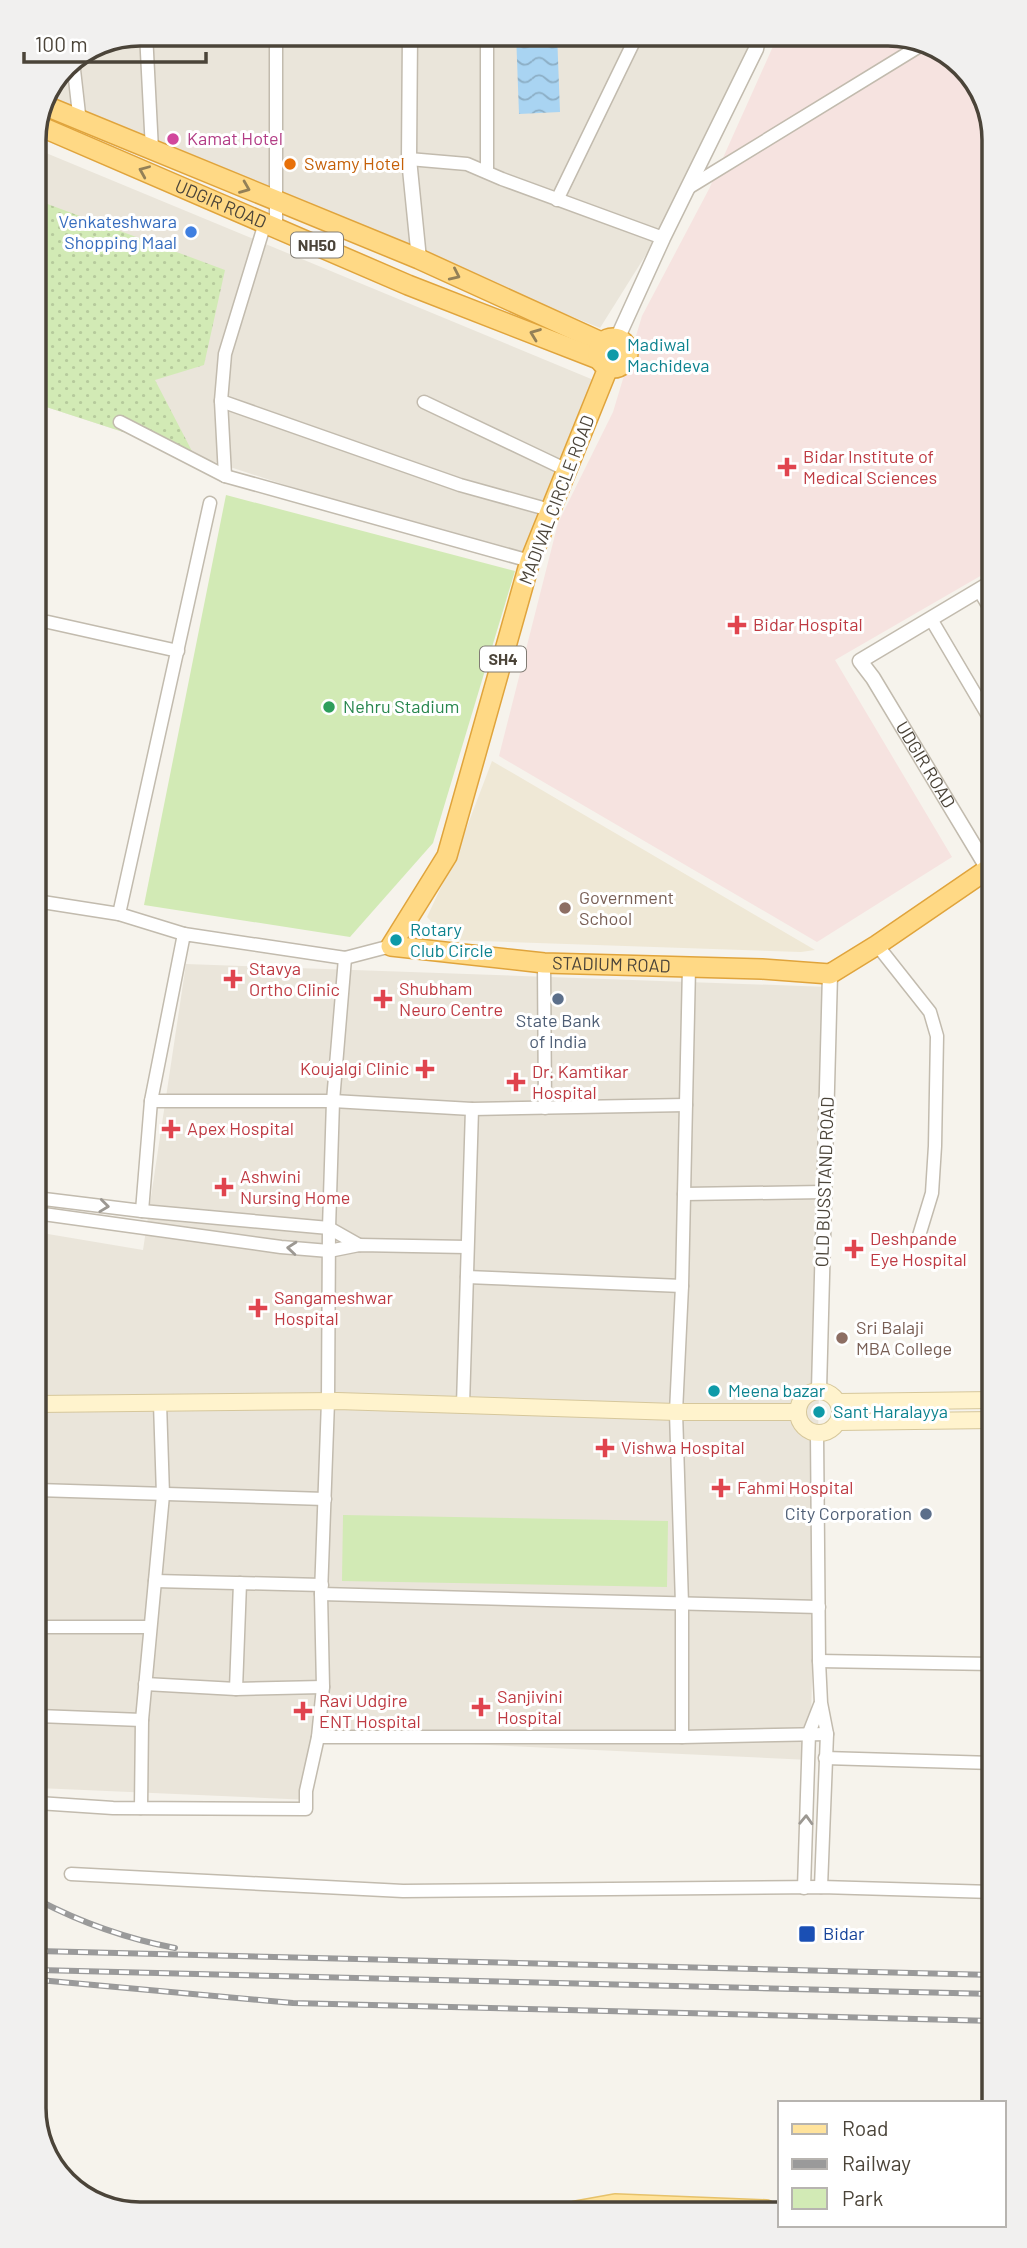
<svg xmlns="http://www.w3.org/2000/svg" width="1027" height="2248" font-family="Barlow,sans-serif">
<style>
.residential{fill:#eae5da}
.education{fill:#efe8d6}
.medical{fill:#f6e3e0}
.grass{fill:url(#grass-dots)}
.park{fill:#d2eab5}
.water{fill:url(#water-waves)}
.lines{fill:none;stroke-linecap:round;stroke-linejoin:round}
.minor-casing{stroke:#c2bbae;stroke-width:15}
.tertiary-casing{stroke:#c2bbae;stroke-width:17}
.secondary-casing{stroke:#d6c79b;stroke-width:18}
.primary-casing{stroke:#e6c16a;stroke-width:22}
.trunk-casing{stroke:#e0a43c;stroke-width:22}
.minor{stroke:#fff;stroke-width:12}
.tertiary{stroke:#fff;stroke-width:14}
.secondary{stroke:#fff3cd;stroke-width:16}
.primary{stroke:#ffe39c;stroke-width:19}
.trunk{stroke:#ffd985;stroke-width:19}
.rail-casing{stroke:#9a9a9a;stroke-width:6}
.rail{stroke:#fff;stroke-width:3.5;stroke-dasharray:10;stroke-linecap:butt}
.oneway{stroke:#938057}
.oneway2{stroke:#9c9892}
.hotel-dot{fill:#d1479c;stroke:#fff;stroke-width:2.5}
.food-dot{fill:#e8710a;stroke:#fff;stroke-width:2.5}
.shop-dot{fill:#3f7fe0;stroke:#fff;stroke-width:2.5}
.culture-dot{fill:#0f9aa8;stroke:#fff;stroke-width:2.5}
.health-dot{fill:#e0444e;stroke:#fff;stroke-width:2.5}
.leisure-dot{fill:#2e9e5b;stroke:#fff;stroke-width:2.5}
.education-dot{fill:#8d6e63;stroke:#fff;stroke-width:2.5}
.service-dot{fill:#5c6f8a;stroke:#fff;stroke-width:2.5}
.transit-dot{fill:#1a4fb4;stroke:#fff;stroke-width:2.5}
.labels{text-anchor:middle;stroke-width:6;stroke-linejoin:round;paint-order:stroke}
.shield{fill:#fff;stroke:#817c74;stroke-width:2}
.shield-label{font-size:16px;font-weight:bold;fill:#4b4439}
.hotel-label{font-size:18px;fill:#b23c85;stroke:#fff;text-anchor:start}
.food-label{font-size:18px;fill:#c56008;stroke:#fff;text-anchor:start}
.street-label{font-size:18px;fill:#4b4439;stroke:#fff}
.shop-label{font-size:18px;fill:#366cbe;stroke:#fff;text-anchor:end}
.culture-label{font-size:18px;fill:#0d838f;stroke:#fff;text-anchor:start}
.health-label{font-size:18px;fill:#be3a42;stroke:#fff;text-anchor:start}
.leisure-label{font-size:18px;fill:#27864d;stroke:#fff;text-anchor:start}
.education-label{font-size:18px;fill:#785e54;stroke:#fff;text-anchor:start}
.service-label{font-size:18px;fill:#4e5e75;stroke:#fff}
.transit-label{font-size:18px;fill:#164399;stroke:#fff;text-anchor:start}
.rim{fill:none;stroke:#4b4439;stroke-width:3.5}
</style>
<defs>
<pattern id="grass-dots" width="8" height="8" patternUnits="userSpaceOnUse" patternTransform="scale(1.75)"><rect width="8" height="8" fill="#d2eab5"/><path d="M2 2h.1M6 6h.1" fill="none" stroke="#b6ca9c" stroke-width="1.8" stroke-linecap="round"/></pattern>
<pattern id="water-waves" width="16" height="10" patternUnits="userSpaceOnUse" patternTransform="scale(1.75)"><rect width="16" height="10" fill="#a9d4f2"/><path d="M0 5q4-4 8 0t8 0" fill="none" stroke="#8caec5"/></pattern>
</defs>
<rect width="100%" height="100%" fill="#f6f3ec"/>
<!-- residential -->
<g class="residential">
<polygon points="139,33 757,33 694,178 600,328 47,103 65,64"/>
<polygon points="34,148 596,381 524,563 34,403"/>
<polygon points="186,964 829,987 810,1760 318,1737 310,1800 38,1788 36,1232 143,1250"/>
</g>
<!-- education -->
<polygon class="education" points="492,761 815,950 801,952 449,940 427,917 457,853"/>
<!-- medical -->
<polygon class="medical" points="779,33 895,34 953,55 988,105 989,571 835,660 952,857 817,942 499,756 558,523 613,412 642,316 709,189"/>
<!-- grass -->
<polygon class="grass" points="34,199 225,270 204,365 155,380 194,455 34,403"/>
<!-- park -->
<g class="park">
<polygon points="226,495 515,571 433,843 350,937 144,905"/>
<polygon points="343,1515 668,1521 667,1587 342,1581"/>
</g>
<!-- water -->
<polygon class="water" points="516,33 557,33 560,112 519,114"/>
<g class="lines">
<!-- minor casing -->
<g class="minor-casing">
<g id="minor">
<polyline points="146,33 152,150"/>
<polyline points="487,33 487,172"/>
<polyline points="276,40 380,33"/>
<polyline points="73,61 80,123"/>
<polyline points="409,159 467,164 502,179 663,238"/>
<polyline points="688,188 923,44"/>
<polyline points="557,200 638,33"/>
<polyline points="276,227 276,33"/>
<polyline points="221,401 460,485 550,510"/>
<polyline points="424,402 567,470"/>
<polyline points="120,422 225,476 530,561"/>
<polyline points="225,476 221,401 225,354 265,223"/>
<polyline points="979,590 989,607"/>
<polyline points="931,619 990,719"/>
<polyline points="48,622 178,651"/>
<polyline points="36,901 119,914 184,934"/>
<polyline points="119,914 210,503"/>
<polyline points="877,945 930,1012 937,1036 935,1146 932,1193 918,1239"/>
<polyline points="544,963 545,1108"/>
<polyline points="151,1101 333,1101 472,1109 686,1105"/>
<polyline points="684,1194 824,1192"/>
<polyline points="36,1198 142,1211 329,1228 359,1245"/>
<polyline points="142,1211 151,1101 184,934 345,958 391,946"/>
<polyline points="36,1213 281,1247 329,1251 359,1245 467,1247"/>
<polyline points="467,1277 682,1286"/>
<polyline points="463,1405 472,1109"/>
<polyline points="817,1434 819,1661 821,1703 827,1734 821,1887"/>
<polyline points="37,1490 325,1499"/>
<polyline points="155,1581 322,1585"/>
<polyline points="321,1594 819,1607"/>
<polyline points="38,1627 150,1627"/>
<polyline points="819,1661 992,1664"/>
<polyline points="145,1684 236,1689 323,1687"/>
<polyline points="236,1689 240,1583"/>
<polyline points="38,1716 142,1720"/>
<polyline points="318,1737 682,1737 827,1734"/>
<polyline points="682,1737 682,1604 676,1412 682,1286 689,967"/>
<polyline points="825,1758 993,1763"/>
<polyline points="38,1803 113,1808 306,1809 306,1791 318,1737 323,1687 321,1594 328,1401 329,1228 333,1101 345,958"/>
<polyline points="141,1808 142,1720 163,1495 160,1403"/>
<polyline points="71,1874 403,1891 821,1887 993,1892"/>
<polyline points="804,1888 809,1733 820,1705"/>
</g>
</g>
<!-- tertiary casing -->
<g class="tertiary-casing">
<g id="tertiary">
<polyline points="410,33 409,159 419,259"/>
<polyline points="617,339 663,238 756,49 759,33"/>
<path id="s1" d="M989,584L860,661L873,678L988,869L990,868"/>
<polyline points="819,1390 830,974"/>
</g>
</g>
<!-- secondary casing -->
<g class="secondary-casing">
<g id="secondary">
<circle cx="819" cy="1412" r="21"/>
<polyline points="839,1402 992,1400"/>
<polyline points="37,1404 337,1401 676,1412 796,1412"/>
<polyline points="838,1422 992,1420"/>
</g>
</g>
<!-- primary casing -->
<g class="primary-casing">
<polyline id="primary" points="576,2211 615,2204 766,2210"/>
</g>
<!-- trunk casing -->
<g class="trunk-casing">
<g id="trunk">
<polyline points="46,106 419,259 601,342"/>
<path id="s2" d="M37,125L408,285L598,359"/>
<circle cx="613" cy="353" r="15"/>
<path id="s3" d="M608,368L530,561L447,856L391,946L544,963L762,969L830,974L877,945L988,869"/>
</g>
</g>
<!-- minor -->
<use href="#minor" class="minor"/>
<!-- tertiary -->
<use href="#tertiary" class="tertiary"/>
<!-- secondary -->
<use href="#secondary" class="secondary"/>
<!-- primary -->
<use href="#primary" class="primary"/>
<!-- trunk -->
<use href="#trunk" class="trunk"/>
<!-- rail casing -->
<g class="rail-casing">
<g id="rail">
<path d="M38,1900C80,1922 128,1939 175,1948"/>
<polyline points="38,1951 993,1975"/>
<polyline points="39,1970 993,1994"/>
<polyline points="39,1980 293,2003 993,2021"/>
</g>
</g>
<!-- rail -->
<use href="#rail" class="rail"/>
</g>
<!-- one-way arrows -->
<defs><path id="oneway-chevron" d="M-2-3.5L2.5 0L-2 3.5" fill="none" stroke-width="1.6" stroke-linecap="round" stroke-linejoin="round" transform="scale(1.75)"/></defs>
<g class="oneway">
<use href="#oneway-chevron" transform="translate(144 171) rotate(-157)"/>
<use href="#oneway-chevron" transform="translate(245 188) rotate(22)"/>
<use href="#oneway-chevron" transform="translate(455 275) rotate(25)"/>
<use href="#oneway-chevron" transform="translate(535 334) rotate(-159)"/>
</g>
<g class="oneway2">
<use href="#oneway-chevron" transform="translate(104 1206) rotate(7)"/>
<use href="#oneway-chevron" transform="translate(292 1248) rotate(-175)"/>
<use href="#oneway-chevron" transform="translate(806 1820) rotate(-88)"/>
</g>
<!-- markers -->
<circle class="hotel-dot" cx="173" cy="139" r="7"/>
<circle class="food-dot" cx="290" cy="164" r="7"/>
<circle class="shop-dot" cx="191" cy="232" r="7"/>
<g class="culture-dot">
<circle cx="613" cy="355" r="7"/>
<circle cx="396" cy="940" r="7"/>
<circle cx="714" cy="1391" r="7"/>
<circle cx="819" cy="1412" r="7"/>
</g>
<g class="health-dot">
<path d="M783.5 456.5h7v7h7v7h-7v7h-7v-7h-7v-7h7z"/>
<path d="M733.5 614.5h7v7h7v7h-7v7h-7v-7h-7v-7h7z"/>
<path d="M229.5 968.5h7v7h7v7h-7v7h-7v-7h-7v-7h7z"/>
<path d="M379.5 988.5h7v7h7v7h-7v7h-7v-7h-7v-7h7z"/>
<path d="M421.5 1058.5h7v7h7v7h-7v7h-7v-7h-7v-7h7z"/>
<path d="M512.5 1071.5h7v7h7v7h-7v7h-7v-7h-7v-7h7z"/>
<path d="M167.5 1118.5h7v7h7v7h-7v7h-7v-7h-7v-7h7z"/>
<path d="M220.5 1176.5h7v7h7v7h-7v7h-7v-7h-7v-7h7z"/>
<path d="M850.5 1238.5h7v7h7v7h-7v7h-7v-7h-7v-7h7z"/>
<path d="M254.5 1297.5h7v7h7v7h-7v7h-7v-7h-7v-7h7z"/>
<path d="M601.5 1437.5h7v7h7v7h-7v7h-7v-7h-7v-7h7z"/>
<path d="M717.5 1477.5h7v7h7v7h-7v7h-7v-7h-7v-7h7z"/>
<path d="M477.5 1696.5h7v7h7v7h-7v7h-7v-7h-7v-7h7z"/>
<path d="M299.5 1700.5h7v7h7v7h-7v7h-7v-7h-7v-7h7z"/>
</g>
<circle class="leisure-dot" cx="329" cy="707" r="7"/>
<g class="education-dot">
<circle cx="565" cy="908" r="7"/>
<circle cx="842" cy="1338" r="7"/>
</g>
<g class="service-dot">
<circle cx="558" cy="999" r="7"/>
<circle cx="926" cy="1514" r="7"/>
</g>
<rect class="transit-dot" x="798" y="1925" width="18" height="18" rx="3.5"/>
<g class="labels">
<!-- shield labels -->
<g class="shield">
<rect x="291" y="232.5" width="52" height="25" rx="5"/>
<rect x="480" y="646.5" width="46" height="25" rx="5"/>
</g>
<g class="shield-label">
<text x="317" y="251">NH50</text>
<text x="503" y="665">SH4</text>
</g>
<!-- hotel labels -->
<g class="hotel-label">
<text x="187" y="145">Kamat Hotel</text>
</g>
<!-- food labels -->
<g class="food-label">
<text x="304" y="170">Swamy Hotel</text>
</g>
<!-- street labels -->
<g class="street-label">
<text dy="6" stroke="none"><textPath href="#s2" startOffset="200">UDGIR ROAD</textPath></text>
<text transform="translate(557 500) rotate(-69)" y="6">MADIVAL CIRCLE ROAD</text>
<text dy="6" stroke="none"><textPath href="#s1" startOffset="273">UDGIR ROAD</textPath></text>
<text dy="6" stroke="none"><textPath href="#s3" startOffset="842">STADIUM ROAD</textPath></text>
<text transform="translate(825 1182) rotate(-88)" y="6">OLD BUSSTAND ROAD</text>
</g>
<!-- shop labels -->
<g class="shop-label">
<text x="177" y="228">Venkateshwara<tspan x="177" dy="21">Shopping Maal</tspan></text>
</g>
<!-- culture labels -->
<g class="culture-label">
<text x="627" y="351">Madiwal<tspan x="627" dy="21">Machideva</tspan></text>
<text x="410" y="936">Rotary<tspan x="410" dy="21">Club Circle</tspan></text>
<text x="728" y="1397">Meena bazar</text>
<text x="833" y="1418">Sant Haralayya</text>
</g>
<!-- health labels -->
<g class="health-label">
<text x="803" y="463">Bidar Institute of<tspan x="803" dy="21">Medical Sciences</tspan></text>
<text x="753" y="631">Bidar Hospital</text>
<text x="249" y="975">Stavya<tspan x="249" dy="21">Ortho Clinic</tspan></text>
<text x="399" y="995">Shubham<tspan x="399" dy="21">Neuro Centre</tspan></text>
<text x="409" y="1075" text-anchor="end">Koujalgi Clinic</text>
<text x="532" y="1078">Dr. Kamtikar<tspan x="532" dy="21">Hospital</tspan></text>
<text x="187" y="1135">Apex Hospital</text>
<text x="240" y="1183">Ashwini<tspan x="240" dy="21">Nursing Home</tspan></text>
<text x="870" y="1245">Deshpande<tspan x="870" dy="21">Eye Hospital</tspan></text>
<text x="274" y="1304">Sangameshwar<tspan x="274" dy="21">Hospital</tspan></text>
<text x="621" y="1454">Vishwa Hospital</text>
<text x="737" y="1494">Fahmi Hospital</text>
<text x="497" y="1703">Sanjivini<tspan x="497" dy="21">Hospital</tspan></text>
<text x="319" y="1707">Ravi Udgire<tspan x="319" dy="21">ENT Hospital</tspan></text>
</g>
<!-- leisure labels -->
<g class="leisure-label">
<text x="343" y="713">Nehru Stadium</text>
</g>
<!-- education labels -->
<g class="education-label">
<text x="579" y="904">Government<tspan x="579" dy="21">School</tspan></text>
<text x="856" y="1334">Sri Balaji<tspan x="856" dy="21">MBA College</tspan></text>
</g>
<!-- service labels -->
<g class="service-label">
<text x="558" y="1027">State Bank<tspan x="558" dy="21">of India</tspan></text>
<text x="912" y="1520" text-anchor="end">City Corporation</text>
</g>
<!-- transit labels -->
<g class="transit-label">
<text x="823" y="1940">Bidar</text>
</g>
</g>
<!-- crop -->
<path d="M0 0H1027V2248H0ZM140 46H888A94 94 0 0 1 982 140V2108A94 94 0 0 1 888 2202H140A94 94 0 0 1 46 2108V140A94 94 0 0 1 140 46Z" fill="#f1f0ef" fill-rule="evenodd"/>
<path class="rim" d="M140 46H888A94 94 0 0 1 982 140V2108A94 94 0 0 1 888 2202H140A94 94 0 0 1 46 2108V140A94 94 0 0 1 140 46Z"/>
<!-- legend -->
<rect x="778" y="2101" width="228" height="126" fill="#ffffff" stroke="#b7b4b0" stroke-width="2"/>
<rect x="792" y="2124" width="35" height="10" fill="#ffe39c" stroke="#b7b4b0" stroke-width="2"/>
<text x="842" y="2136" font-size="21" fill="#4b4439">Road</text>
<rect x="792" y="2159" width="35" height="10" fill="#9a9a9a" stroke="#b7b4b0" stroke-width="2"/>
<text x="842" y="2171" font-size="21" fill="#4b4439">Railway</text>
<rect x="792" y="2188" width="35" height="21" fill="#d2eab5" stroke="#b7b4b0" stroke-width="2"/>
<text x="842" y="2206" font-size="21" fill="#4b4439">Park</text>
<!-- scale -->
<path d="M24 52v10h182v-10" fill="none" stroke="#4b4439" stroke-width="3.5"/>
<text x="35" y="52" font-size="21" fill="#4b4439" stroke="#ffffff" stroke-width="5" paint-order="stroke">100 m</text>
</svg>
